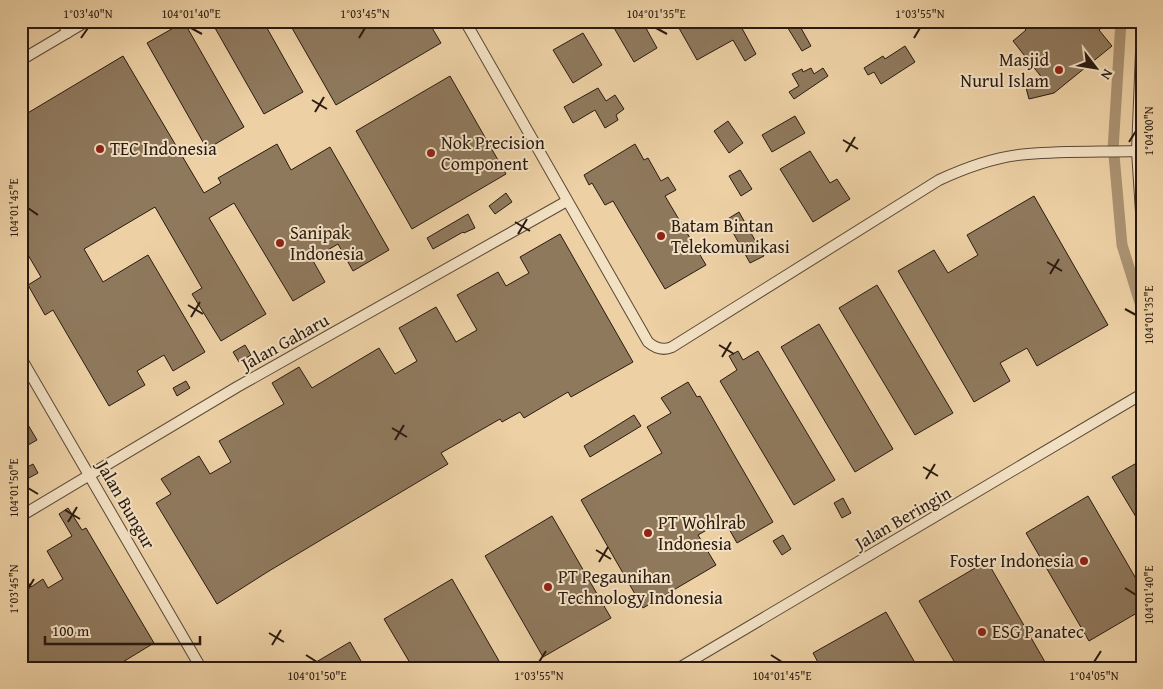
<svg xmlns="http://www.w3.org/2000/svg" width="1163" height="689" font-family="'Gentium Book Plus',serif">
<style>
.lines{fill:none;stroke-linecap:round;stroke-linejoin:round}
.canal{stroke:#ab9372;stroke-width:11}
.building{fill:#8f795d;stroke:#2a1a10}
.street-casing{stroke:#5b4835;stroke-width:12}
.street{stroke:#f3e1c4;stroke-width:10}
.ticks{fill:none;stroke:#2a1a10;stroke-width:2}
.poi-dot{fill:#8f2418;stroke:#f3e1c4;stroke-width:2}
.labels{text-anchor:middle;stroke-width:4;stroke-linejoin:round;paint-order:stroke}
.poi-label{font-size:18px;fill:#2a1a10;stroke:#f3e1c4;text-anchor:start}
.street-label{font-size:18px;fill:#2a1a10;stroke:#f3e1c4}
.neatline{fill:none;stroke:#2a1a10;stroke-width:2}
.ticks-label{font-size:12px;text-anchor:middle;fill:#2a1a10}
</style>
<rect width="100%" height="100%" fill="#edd1a5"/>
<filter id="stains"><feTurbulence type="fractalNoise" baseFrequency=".004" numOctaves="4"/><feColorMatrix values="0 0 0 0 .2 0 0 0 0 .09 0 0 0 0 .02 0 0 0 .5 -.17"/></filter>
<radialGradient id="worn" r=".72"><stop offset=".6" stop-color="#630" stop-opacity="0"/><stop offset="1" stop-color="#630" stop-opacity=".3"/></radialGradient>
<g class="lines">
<!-- canal -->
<g class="canal">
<polyline points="1113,150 1121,21"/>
<polyline points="1114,155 1122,245 1142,309"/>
</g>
</g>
<!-- building -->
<g class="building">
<polygon points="211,21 263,21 303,92 264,114"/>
<polygon points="288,21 428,21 441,43 336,105"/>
<polygon points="610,21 642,21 657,48 634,62"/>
<polygon points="675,21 738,21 756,54 745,61 733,40 697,60"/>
<polygon points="792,21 797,21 811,46 802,51 786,25"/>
<polygon points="1019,21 1110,21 1099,30 1112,46 1054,93 1029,99 1025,84 1043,79 1013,41 1026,30"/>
<polygon points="184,22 244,127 207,149 147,43"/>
<polygon points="583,33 602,65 573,83 553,50"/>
<polygon points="905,46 915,62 881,84 874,72 868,75 864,68 883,56 885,59"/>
<polygon points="123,56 204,193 221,183 218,178 277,144 291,170 330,147 389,250 353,271 338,244 312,259 325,282 293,301 234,203 209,218 266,314 221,341 192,294 202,288 155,207 84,249 103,282 148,255 205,352 173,371 164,355 137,371 145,385 109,406 53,310 45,315 28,285 41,277 21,243 21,117"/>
<polygon points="811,68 814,74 823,68 828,76 794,99 789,92 799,86 792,74 802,69 803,72"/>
<polygon points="450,76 506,174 412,229 356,131"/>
<polygon points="598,88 606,101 615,95 624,109 616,115 618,120 605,128 595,110 573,123 564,107"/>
<polygon points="795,116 805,133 772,152 762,135"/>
<polygon points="728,121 743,143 729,153 714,131"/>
<polygon points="635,144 644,160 648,158 661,181 668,177 676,190 665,196 706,265 665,289 613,201 605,205 592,183 589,185 584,175"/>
<polygon points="810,151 830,183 837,179 850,199 813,222 780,169"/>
<polygon points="740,170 752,189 741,196 729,176"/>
<polygon points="506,193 512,202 495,214 489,206"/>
<polygon points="1034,196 1108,325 1037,366 1027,348 1000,363 1010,381 974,402 898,271 934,250 948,273 978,255 967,235"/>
<polygon points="739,212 764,256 750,263 726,220"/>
<polygon points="468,214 475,228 464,233 463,232 433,249 427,238"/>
<polygon points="560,234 633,362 571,397 568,392 524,418 520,412 502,422 500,419 441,453 448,464 269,571 217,604 156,503 171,494 161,479 199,456 210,474 231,462 219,441 284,404 272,383 299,367 312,388 379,348 395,374 417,361 399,328 436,307 456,342 477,330 457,295 498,272 506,286 529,273 520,257"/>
<polygon points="877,285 953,413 915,435 839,308"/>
<polygon points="819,324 893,449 855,472 781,347"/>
<polygon points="245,345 251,355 239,362 233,352"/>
<polygon points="738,351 743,360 758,351 835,480 794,505 720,381 737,370 729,356"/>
<polygon points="186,381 190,388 177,396 173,388"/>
<polygon points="688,382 697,397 700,396 773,522 737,543 724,520 698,535 716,565 643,608 581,500 662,453 647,427 671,413 661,398"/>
<polygon points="21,413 37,440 21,449"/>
<polygon points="634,415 641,426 590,457 584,446"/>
<polygon points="1142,460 1142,527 1112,477"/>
<polygon points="33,464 38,473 27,479 22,470"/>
<polygon points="1088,496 1142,589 1142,610 1089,641 1026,533"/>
<polygon points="843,498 851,513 842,518 834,503"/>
<polygon points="68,508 82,530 86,528 154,643 113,668 21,668 21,570 31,587 43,579 48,588 63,579 47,551 72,536 59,514"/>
<polygon points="552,516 611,618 543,657 485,556"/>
<polygon points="783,535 791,549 782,555 773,541"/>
<polygon points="987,561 1045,662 1036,668 958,668 919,601"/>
<polygon points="452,579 503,668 413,668 384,619"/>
<polygon points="886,612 918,668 821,668 813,653"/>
<polygon points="350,642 365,668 306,668"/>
</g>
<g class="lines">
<!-- street casing -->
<g class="street-casing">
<g id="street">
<polyline points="63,21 67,33"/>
<path d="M465,21L648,342C655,348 663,351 672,347L939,180C967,167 997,156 1028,154C1064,151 1101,152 1137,151"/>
<polyline points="1142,27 1137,151 1142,227"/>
<polyline points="21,60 87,21"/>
<polyline points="21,358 201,668"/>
<polyline points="21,516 237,387 567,201"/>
<polyline points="679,668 1142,394"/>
</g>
</g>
<!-- street -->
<use href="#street" class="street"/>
</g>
<!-- ticks -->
<path class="ticks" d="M191,28L202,34M656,28L667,34M81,38L88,28M359,38L365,28M914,38L920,28M312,100L327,109M315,112L324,97M843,140L858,149M1129,142L1136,131M846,152L855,137M28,208L38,215M515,222L530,231M518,234L527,219M1047,262L1062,271M1050,274L1059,259M188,305L203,314M1125,309L1136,315M191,317L200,302M719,345L734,354M722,357L731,342M392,428L407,437M395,440L404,425M923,467L938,476M926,479L935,464M28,488L38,494M65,510L80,519M68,522L77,507M596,550L611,559M599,562L608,547M1125,588L1136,595M28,589L34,579M269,633L284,642M272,645L281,630M306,655L317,662M771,655L782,662M539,662L546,651M1094,662L1101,651"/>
<!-- markers -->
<g class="poi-dot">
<circle cx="1059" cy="70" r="5"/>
<circle cx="100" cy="149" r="5"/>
<circle cx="431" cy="153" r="5"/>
<circle cx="661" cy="236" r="5"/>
<circle cx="280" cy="243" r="5"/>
<circle cx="648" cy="533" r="5"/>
<circle cx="1084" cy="561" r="5"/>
<circle cx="548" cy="587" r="5"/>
<circle cx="982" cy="632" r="5"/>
</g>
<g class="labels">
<!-- poi labels -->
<g class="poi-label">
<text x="1049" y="66" text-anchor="end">Masjid<tspan x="1049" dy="21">Nurul Islam</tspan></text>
<text x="441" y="149">Nok Precision<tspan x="441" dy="21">Component</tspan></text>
<text x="110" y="155">TEC Indonesia</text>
<text x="671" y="232">Batam Bintan<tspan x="671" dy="21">Telekomunikasi</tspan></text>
<text x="290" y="239">Sanipak<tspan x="290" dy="21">Indonesia</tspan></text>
<text x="658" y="529">PT Wohlrab<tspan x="658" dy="21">Indonesia</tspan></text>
<text x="1074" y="567" text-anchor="end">Foster Indonesia</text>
<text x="558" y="583">PT Pegaunihan<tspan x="558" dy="21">Technology Indonesia</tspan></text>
<text x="992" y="638">ESG Panatec</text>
</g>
<!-- street labels -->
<g class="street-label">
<text transform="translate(285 342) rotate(-29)" y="6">Jalan Gaharu</text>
<text transform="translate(126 505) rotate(60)" y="6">Jalan Bungur</text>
<text transform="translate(903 518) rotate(-30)" y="6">Jalan Beringin</text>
</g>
</g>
<!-- margin -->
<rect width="1163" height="689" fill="none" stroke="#edd1a5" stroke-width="55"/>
<!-- north arrow -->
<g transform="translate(1096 68) rotate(121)" stroke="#f3e1c4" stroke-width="4" paint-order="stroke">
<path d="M0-4L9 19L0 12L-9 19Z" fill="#2a1a10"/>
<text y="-8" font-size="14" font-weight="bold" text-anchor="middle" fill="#2a1a10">N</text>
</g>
<!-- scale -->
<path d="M45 636v8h155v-8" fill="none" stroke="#2a1a10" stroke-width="2.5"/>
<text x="52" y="636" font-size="15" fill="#2a1a10" stroke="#f3e1c4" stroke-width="4" paint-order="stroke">100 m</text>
<rect x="28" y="28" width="1108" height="634" class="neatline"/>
<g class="ticks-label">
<text x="88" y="18">1°03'40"N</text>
<text x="191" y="18">104°01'40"E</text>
<text x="365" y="18">1°03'45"N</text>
<text x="656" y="18">104°01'35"E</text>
<text x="920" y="18">1°03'55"N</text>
<text transform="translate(1149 131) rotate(-90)" y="4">1°04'00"N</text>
<text transform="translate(14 208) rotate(-90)" y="4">104°01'45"E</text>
<text transform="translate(1149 315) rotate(-90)" y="4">104°01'35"E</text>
<text transform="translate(14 488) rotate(-90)" y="4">104°01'50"E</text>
<text transform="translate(14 589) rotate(-90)" y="4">1°03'45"N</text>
<text transform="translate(1149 595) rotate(-90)" y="4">104°01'40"E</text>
<text x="317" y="680">104°01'50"E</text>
<text x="539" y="680">1°03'55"N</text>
<text x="782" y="680">104°01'45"E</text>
<text x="1094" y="680">1°04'05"N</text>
</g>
<rect width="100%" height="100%" filter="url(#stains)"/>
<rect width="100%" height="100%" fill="url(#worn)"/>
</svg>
